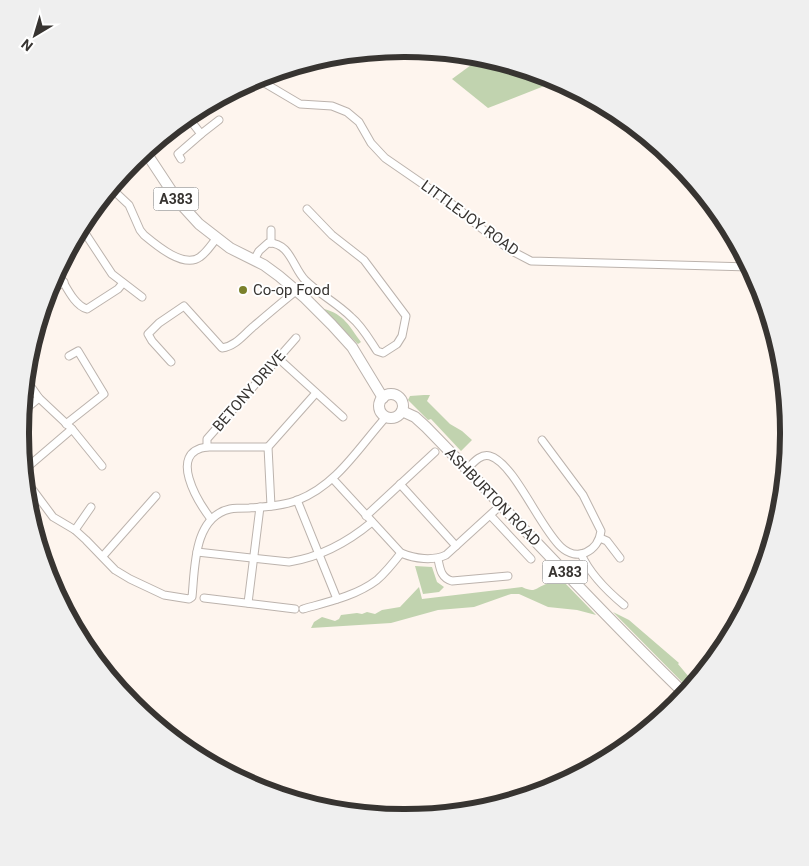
<svg xmlns="http://www.w3.org/2000/svg" width="809" height="866" font-family="Roboto,sans-serif">
<style>
.green{fill:#c1d3af}
.lines{fill:none;stroke-linecap:round;stroke-linejoin:round}
.minor-casing{stroke:#bcb3ad;stroke-width:9}
.primary-casing{stroke:#bcb3ad;stroke-width:12}
.minor{stroke:#fff;stroke-width:7}
.primary{stroke:#fff;stroke-width:10}
.poi-dot{fill:#7b812c;stroke:#fff;stroke-width:2}
.labels{text-anchor:middle;stroke-width:4;stroke-linejoin:round;paint-order:stroke}
.shield{fill:#fff;stroke:#73716f;stroke-width:1}
.shield-label{font-size:14px;font-weight:bold;fill:#373431}
.street-label{font-size:15px;fill:#373431;stroke:#fff}
.poi-label{font-size:15px;fill:#373431;stroke:#fff;text-anchor:start}
.rim{fill:none;stroke:#373431;stroke-width:6}
</style>
<rect width="100%" height="100%" fill="#fef5ee"/>
<!-- green -->
<g class="green">
<polygon points="482,57 552,78 557,81 488,108 452,79"/>
<path d="M324,309C344,314 349,326 361,342L358,344L325,313Z"/>
<polygon points="424,395 430,395 427,401 450,424 462,431 472,440 461,451 431,419 428,420 408,400 410,396"/>
<polygon points="415,566 432,567 437,582 444,587 439,592 423,594"/>
<path d="M563,581L596,615L577,610L548,607L519,594H511L474,607L438,610L391,623L311,628L314,622L322,617L335,621L339,619L341,615L357,613L362,614L367,612L375,614L382,610L400,607L419,587L422,599L522,587C535,593 534,589 546,584C550,582 558,582 563,581Z"/>
<polygon points="613,612 629,620 679,663 678,664 694,683 689,689"/>
</g>
<g class="lines">
<!-- minor casing -->
<g class="minor-casing">
<g id="minor">
<polyline points="256,78 300,104 332,106 347,112 359,122 371,143 385,158 459,209 477,225 510,250 531,261 750,267"/>
<polyline points="187,116 201,134 219,120"/>
<polyline points="181,159 178,154 201,134"/>
<path d="M111,188L129,205L140,230L144,235C156,245 184,269 200,257C207,252 211,245 216,239"/>
<polyline points="81,227 112,274 142,297"/>
<polyline points="271,230 271,243"/>
<path d="M254,260L259,251L268,243C290,242 293,268 305,280C319,294 337,303 351,317C362,326 369,339 377,351L383,353L397,344L402,336L406,316L364,260L332,235L307,209"/>
<path d="M57,272C65,283 73,305 87,309L118,289L123,283"/>
<polyline points="46,297 53,289 64,282"/>
<polyline points="278,358 343,417"/>
<path d="M171,362L152,341L148,334L159,323L184,306L222,348C236,346 244,334 254,326C268,314 282,302 296,291"/>
<polyline points="25,378 39,398 72,429 102,466"/>
<polyline points="22,412 39,398"/>
<polyline points="66,424 104,394 78,351 69,356"/>
<polyline points="207,447 207,439 296,338"/>
<path d="M467,469C473,463 481,453 490,456C514,463 540,528 561,547C577,562 598,552 601,531L583,495L542,440"/>
<polyline points="24,470 72,429"/>
<path d="M24,478L53,517L75,530L86,540L115,570L130,579L164,595L189,599L192,597C195,569 193,517 230,509C235,508 243,508 249,508C264,507 283,506 298,500C337,485 359,447 386,417"/>
<path d="M333,479L401,553C415,559 433,561 446,555L502,504"/>
<polyline points="400,484 456,546"/>
<polyline points="297,500 337,599"/>
<polyline points="271,506 268,447 316,393"/>
<polyline points="366,516 435,452"/>
<polyline points="491,516 531,559"/>
<path d="M211,519C198,502 167,452 207,447H268"/>
<polyline points="75,530 91,507"/>
<polyline points="600,538 607,541 620,558"/>
<path d="M197,552L289,562C321,557 348,542 372,522"/>
<path d="M581,554C590,574 607,591 624,605"/>
<polyline points="103,556 156,496"/>
<path d="M438,559C440,569 441,578 452,581L508,576"/>
<polyline points="204,598 295,609"/>
<polyline points="248,603 260,507"/>
<path d="M303,609C328,602 356,596 377,580C386,572 394,562 401,553"/>
</g>
</g>
<!-- primary casing -->
<g class="primary-casing">
<g id="primary">
<polyline points="145,151 178,201 199,224 230,248 264,265 279,276 305,298 332,325 352,347 383,398"/>
<circle cx="391" cy="406" r="12"/>
<path d="M402,411L415,417L426,427C513,516 596,608 685,694"/>
</g>
</g>
<!-- minor -->
<use href="#minor" class="minor"/>
<!-- primary -->
<use href="#primary" class="primary"/>
</g>
<!-- markers -->
<circle class="poi-dot" cx="243" cy="290" r="5"/>
<g class="labels">
<!-- shield labels -->
<g class="shield">
<rect x="153.5" y="187.5" width="45" height="23" rx="4"/>
<rect x="542.5" y="560.5" width="45" height="23" rx="4"/>
</g>
<g class="shield-label">
<text x="176" y="204">A383</text>
<text x="565" y="577">A383</text>
</g>
<!-- street labels -->
<g class="street-label">
<text transform="translate(470 218) rotate(36)" y="5">LITTLEJOY ROAD</text>
<text transform="translate(249 391) rotate(-49)" y="5">BETONY DRIVE</text>
<text transform="translate(493 497) rotate(46)" y="5">ASHBURTON ROAD</text>
</g>
<!-- poi labels -->
<g class="poi-label">
<text x="253" y="295">Co-op Food</text>
</g>
</g>
<!-- crop -->
<path d="M0 0H809V866H0ZM404 57H405A375 375 0 0 1 780 432V434A375 375 0 0 1 405 809H404A375 375 0 0 1 29 434V432A375 375 0 0 1 404 57Z" fill="#efefef" fill-rule="evenodd"/>
<path class="rim" d="M404 57H405A375 375 0 0 1 780 432V434A375 375 0 0 1 405 809H404A375 375 0 0 1 29 434V432A375 375 0 0 1 404 57Z"/>
<!-- north arrow -->
<g transform="translate(35 35) rotate(218)" stroke="#ffffff" stroke-width="4" paint-order="stroke">
<path d="M0-4L9 19L0 12L-9 19Z" fill="#373431"/>
<text y="-8" font-size="14" font-weight="bold" text-anchor="middle" fill="#373431">N</text>
</g>
</svg>
